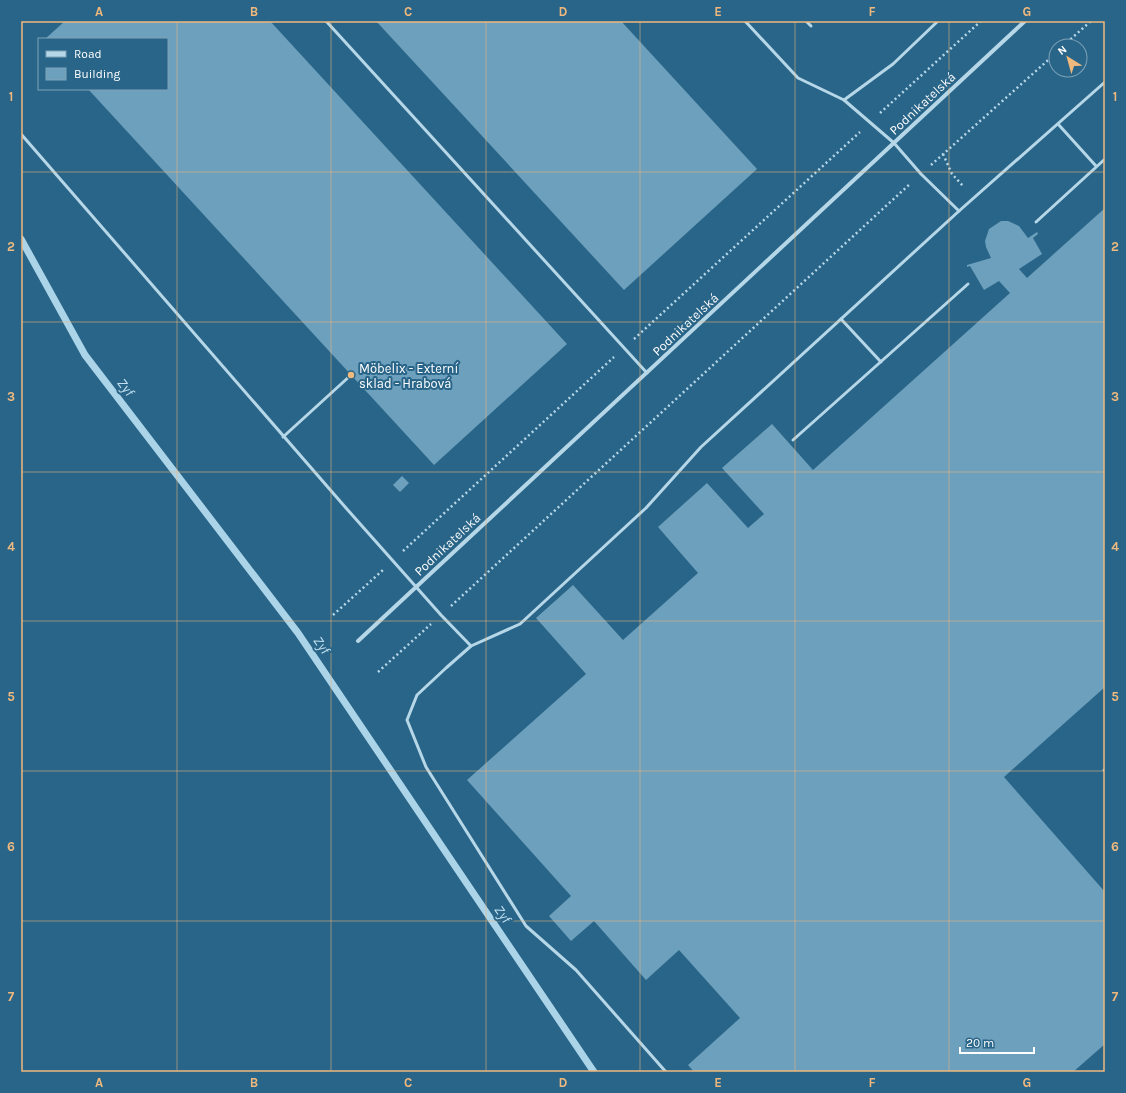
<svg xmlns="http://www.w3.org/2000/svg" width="1126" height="1093" font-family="Karla,sans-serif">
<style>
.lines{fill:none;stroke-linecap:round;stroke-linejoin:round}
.stream{stroke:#abd4e8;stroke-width:7}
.building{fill:#6da0bc}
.path{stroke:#b6d7e8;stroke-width:2.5;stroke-dasharray:2 3;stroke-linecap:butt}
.service{stroke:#b6d7e8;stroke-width:3}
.minor{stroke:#b6d7e8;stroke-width:4}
.grid{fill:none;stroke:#efb87d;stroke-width:1;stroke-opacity:0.55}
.poi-dot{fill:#efb87d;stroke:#296588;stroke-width:1.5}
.labels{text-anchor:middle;stroke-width:4;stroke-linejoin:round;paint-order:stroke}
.street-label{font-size:13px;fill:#fff;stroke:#296588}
.poi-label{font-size:13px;fill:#fff;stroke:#296588;text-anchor:start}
.water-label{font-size:14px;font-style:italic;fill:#c2e0ef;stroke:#296588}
.neatline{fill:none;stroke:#efb87d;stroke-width:1.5}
.grid-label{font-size:13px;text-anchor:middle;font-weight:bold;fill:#efb87d}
</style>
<rect width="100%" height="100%" fill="#296588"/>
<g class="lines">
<!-- stream -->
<polyline class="stream" points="21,239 85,355 298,633 594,1072"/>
</g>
<!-- building -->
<g class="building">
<polygon points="65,21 270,21 567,344 434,465 88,89 167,89 167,39 45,39"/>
<polygon points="376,21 621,21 757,169 624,290"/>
<polygon points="1105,208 1105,687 1004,777 1105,892 1105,1044 1073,1072 694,1072 688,1065 740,1018 679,950 646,980 594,921 571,941 549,916 571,896 467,780 586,674 536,618 573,585 623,640 698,573 658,527 707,483 748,528 764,514 722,468 772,424 813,470 1010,293 999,281 984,290 970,266 967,267 967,265 991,258 986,247 985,241 989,229 1001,221 1008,221 1019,226 1028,238 1037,232 1038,234 1033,238 1042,254 1019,269 1027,278"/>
<polygon points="402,476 409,483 400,492 393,485"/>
</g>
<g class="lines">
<!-- path -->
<g class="path">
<polyline points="1063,46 1091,21"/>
<polyline points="880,113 981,21"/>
<polyline points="943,154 952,174 964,187"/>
<polyline points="931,165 1056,53"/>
<polyline points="634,339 860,132"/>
<polyline points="403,551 614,357"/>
<polyline points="451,606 911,183"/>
<polyline points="333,615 383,570"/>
<polyline points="378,672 431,624"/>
</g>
<!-- service -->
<g class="service">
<polyline points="326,21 647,373"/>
<polyline points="745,21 798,78 844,100 894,143 921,174 959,211"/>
<polyline points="806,21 811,26"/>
<polyline points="844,100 893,64 938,21"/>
<polyline points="1058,124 1096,166"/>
<polyline points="21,134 346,508 441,615 471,646"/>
<polyline points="1036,222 1105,159"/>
<polyline points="841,319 881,362"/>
<polyline points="283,437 351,375"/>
<polyline points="793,440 968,284"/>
<polyline points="1104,770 1105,771"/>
<polyline points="666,1072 576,970 526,926 426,767 407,720 417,695 446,668 471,646 520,624 646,508 701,447 959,211 1105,82"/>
</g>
<!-- minor -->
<polyline class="minor" points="358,641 1025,21"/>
</g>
<!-- grid -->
<path class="grid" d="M177,21V1072M331,21V1072M486,21V1072M640,21V1072M795,21V1072M949,21V1072M21,172H1105M21,322H1105M21,472H1105M21,621H1105M21,771H1105M21,921H1105"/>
<!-- markers -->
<circle class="poi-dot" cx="351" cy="375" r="4"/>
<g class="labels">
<!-- street labels -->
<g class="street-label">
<text transform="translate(922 103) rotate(-43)" y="5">Podnikatelská</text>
<text transform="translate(685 324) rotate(-43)" y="5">Podnikatelská</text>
<text transform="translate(447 544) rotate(-43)" y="5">Podnikatelská</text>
</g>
<!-- poi labels -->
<g class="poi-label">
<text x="359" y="373">Möbelix - Externí<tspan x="359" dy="15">sklad - Hrabová</tspan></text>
</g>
<!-- water labels -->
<g class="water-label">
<text transform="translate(126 387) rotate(53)" y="5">Zyf</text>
<text transform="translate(322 645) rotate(56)" y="5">Zyf</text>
<text transform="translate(503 914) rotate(56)" y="5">Zyf</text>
</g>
</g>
<!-- border -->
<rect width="1126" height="1093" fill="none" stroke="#296588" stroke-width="44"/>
<!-- legend -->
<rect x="38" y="38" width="130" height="52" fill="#296588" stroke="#7fa3b8"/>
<rect x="46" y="51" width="20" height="6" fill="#b6d7e8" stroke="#7fa3b8"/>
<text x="74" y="58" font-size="12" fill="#ffffff">Road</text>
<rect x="46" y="68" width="20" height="12" fill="#6da0bc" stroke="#7fa3b8"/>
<text x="74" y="78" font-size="12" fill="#ffffff">Building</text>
<!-- north arrow -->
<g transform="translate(1068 58) rotate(323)"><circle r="19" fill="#296588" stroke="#7fa3b8"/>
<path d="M0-3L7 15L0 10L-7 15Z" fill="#efb87d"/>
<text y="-6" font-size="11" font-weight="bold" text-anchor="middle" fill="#ffffff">N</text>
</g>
<!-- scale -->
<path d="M960 1047v6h74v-6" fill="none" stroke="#ffffff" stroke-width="2"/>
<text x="966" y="1047" font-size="12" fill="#ffffff" stroke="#296588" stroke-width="3" paint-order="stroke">20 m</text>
<rect x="22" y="22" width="1082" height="1049" class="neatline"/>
<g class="grid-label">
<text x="99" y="16">A</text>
<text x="254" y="16">B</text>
<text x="408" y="16">C</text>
<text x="563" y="16">D</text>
<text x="718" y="16">E</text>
<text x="872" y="16">F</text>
<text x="1027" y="16">G</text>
<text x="11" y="101">1</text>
<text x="1115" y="101">1</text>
<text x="11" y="251">2</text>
<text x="1115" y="251">2</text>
<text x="11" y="401">3</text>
<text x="1115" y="401">3</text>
<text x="11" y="551">4</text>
<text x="1115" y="551">4</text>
<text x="11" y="701">5</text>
<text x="1115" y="701">5</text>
<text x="11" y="851">6</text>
<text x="1115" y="851">6</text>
<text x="11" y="1001">7</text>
<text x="1115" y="1001">7</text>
<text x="99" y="1087">A</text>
<text x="254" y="1087">B</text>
<text x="408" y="1087">C</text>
<text x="563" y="1087">D</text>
<text x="718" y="1087">E</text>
<text x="872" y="1087">F</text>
<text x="1027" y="1087">G</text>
</g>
</svg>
